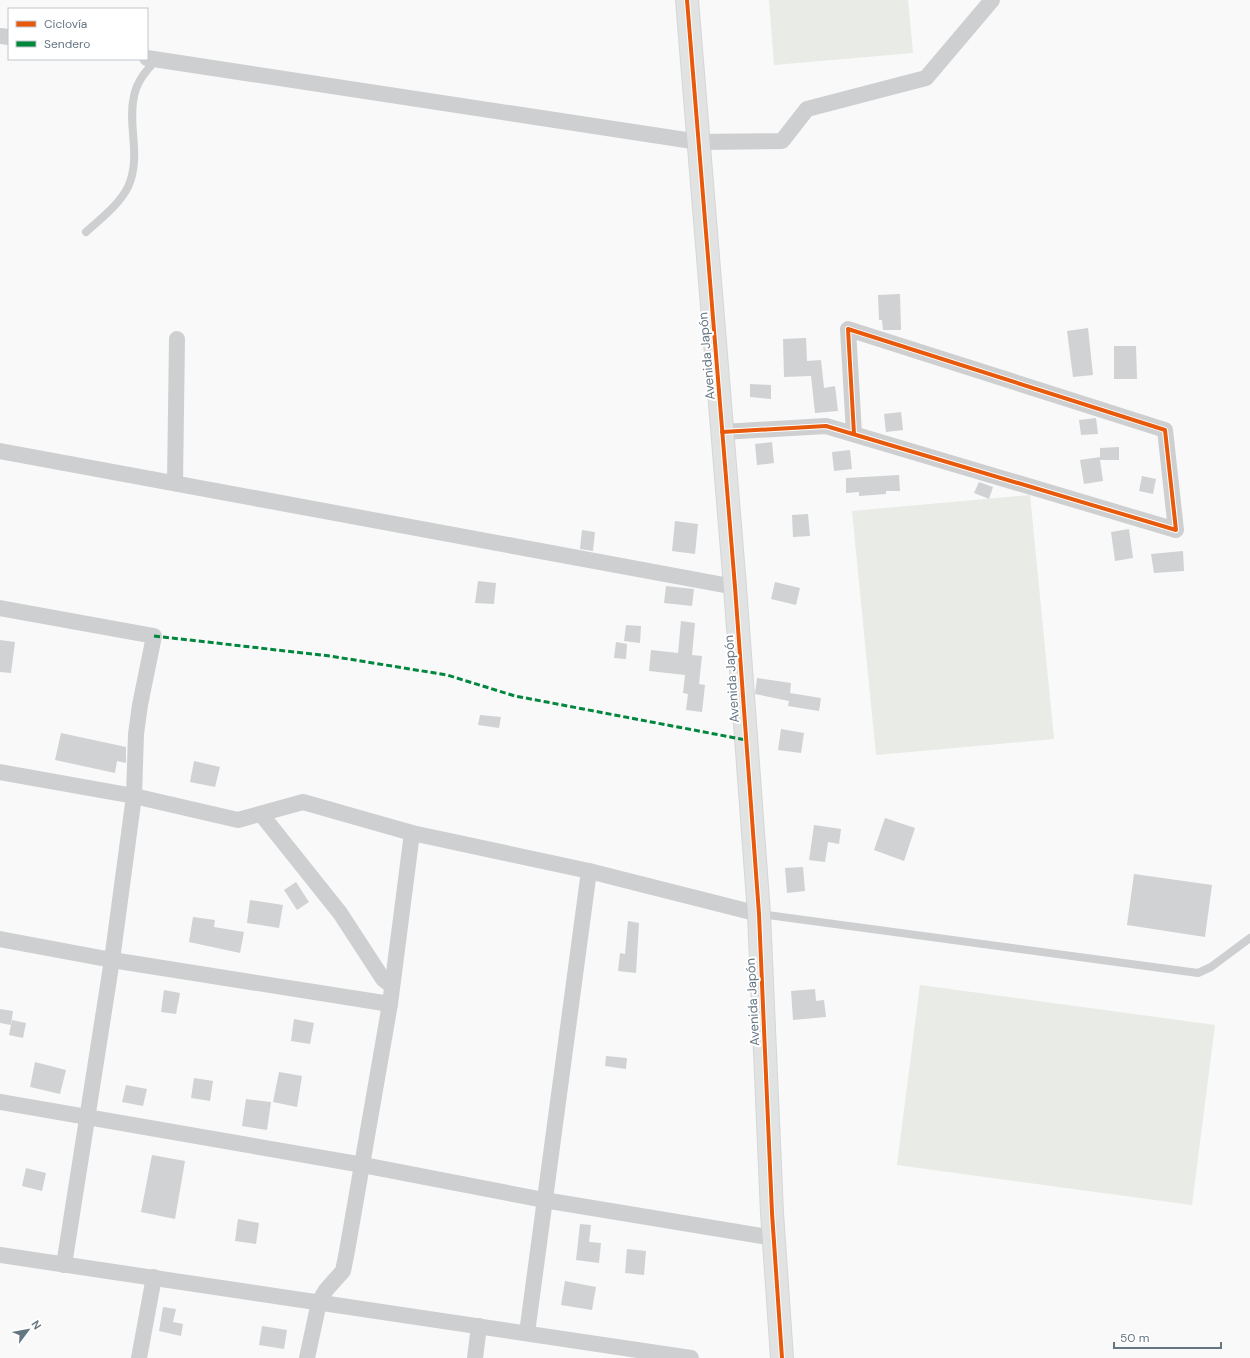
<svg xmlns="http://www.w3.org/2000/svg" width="1250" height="1358" font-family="'DM Sans',sans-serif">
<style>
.green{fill:#e8ebe6}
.building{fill:#d0d2d3}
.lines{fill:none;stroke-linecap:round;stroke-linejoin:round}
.secondary-casing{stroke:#d5d6d7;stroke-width:24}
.lane{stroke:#cecfd0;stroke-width:8}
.street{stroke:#cecfd0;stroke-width:16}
.secondary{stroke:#e1e2e2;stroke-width:22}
.quiet{stroke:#00873e;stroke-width:3;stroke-dasharray:6 3;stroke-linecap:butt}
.cycleway-casing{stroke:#fff;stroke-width:6}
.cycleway{stroke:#e8590c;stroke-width:4}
.labels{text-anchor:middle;stroke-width:4;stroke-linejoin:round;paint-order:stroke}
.street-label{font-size:13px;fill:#657683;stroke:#fff}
</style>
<rect width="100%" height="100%" fill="#f9f9f9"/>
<!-- green -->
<g class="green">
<polygon points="769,0 908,0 913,53 774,65"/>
<polygon points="1030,495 1054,739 876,755 852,511"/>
<polygon points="920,985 1215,1025 1192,1205 897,1165"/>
</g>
<!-- building -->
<g class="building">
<polygon points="900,294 901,330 883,330 882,320 879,320 878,295"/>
<polygon points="1088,328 1093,375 1073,377 1067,331"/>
<polygon points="806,338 807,361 821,360 824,388 835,386 838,411 815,413 811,376 784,377 783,339"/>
<polygon points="1114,346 1136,346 1137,379 1114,379"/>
<polygon points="750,384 771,385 771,399 750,397"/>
<polygon points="901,412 903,430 886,432 884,414"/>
<polygon points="1096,418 1098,434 1081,435 1079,420"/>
<polygon points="772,442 774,463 757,465 755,444"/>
<polygon points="1119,447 1119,460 1100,460 1103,481 1084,484 1080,460 1100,457 1100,460 1100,448"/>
<polygon points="850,450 852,469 834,471 832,452"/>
<polygon points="899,475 900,491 886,491 886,494 859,496 859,492 846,493 846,478"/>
<polygon points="1142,476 1156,479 1153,494 1139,491"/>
<polygon points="979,482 993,487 989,499 974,493"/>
<polygon points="808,514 810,536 793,537 792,515"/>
<polygon points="675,521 698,524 695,554 672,551"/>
<polygon points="1129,529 1133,558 1115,561 1111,532"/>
<polygon points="582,530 595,532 593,551 580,549"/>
<polygon points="1183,551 1184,571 1154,573 1151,554"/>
<polygon points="478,581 496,583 494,604 475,603"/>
<polygon points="775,582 800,588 796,605 771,599"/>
<polygon points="666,586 694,589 692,606 664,603"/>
<polygon points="681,621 695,623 692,655 702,656 699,684 705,685 702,712 686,710 688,694 683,693 685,675 649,671 651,650 678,653"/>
<polygon points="626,625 641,626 640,643 624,641"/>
<polygon points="0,640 15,642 11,673 0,672"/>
<polygon points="616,642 627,644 626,659 614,658"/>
<polygon points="757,678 791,683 790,693 821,698 819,711 788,706 789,701 755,694"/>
<polygon points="480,715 501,717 499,728 478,725"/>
<polygon points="781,729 804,733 801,753 778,750"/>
<polygon points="61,733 126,747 126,763 117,761 115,773 55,760"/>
<polygon points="194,761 220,767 215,787 190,782"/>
<polygon points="885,818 915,828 904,861 874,850"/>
<polygon points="814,825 841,829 839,844 828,842 825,862 809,860"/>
<polygon points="803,867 805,891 787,893 785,868"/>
<polygon points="1134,874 1212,885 1205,937 1127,925"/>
<polygon points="296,882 309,902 297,910 284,890"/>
<polygon points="250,900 283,905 279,928 247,923"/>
<polygon points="193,917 215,920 214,927 244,932 240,953 189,942"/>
<polygon points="628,921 639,923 636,973 618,971 620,953 625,954"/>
<polygon points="815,989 816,1001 824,1000 826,1017 793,1020 791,991"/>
<polygon points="164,990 180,993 176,1014 161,1012"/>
<polygon points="0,1009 13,1011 11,1025 0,1023"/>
<polygon points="294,1019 314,1023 310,1044 291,1041"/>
<polygon points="12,1020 26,1023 23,1038 9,1035"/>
<polygon points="606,1056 627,1058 626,1069 605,1066"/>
<polygon points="35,1062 66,1070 60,1094 30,1087"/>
<polygon points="279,1072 302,1076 297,1107 273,1102"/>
<polygon points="194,1078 213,1081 210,1101 191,1098"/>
<polygon points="126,1085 147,1089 143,1106 122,1102"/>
<polygon points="246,1099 271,1102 267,1130 242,1126"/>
<polygon points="152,1155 185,1161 175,1219 141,1212"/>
<polygon points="26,1168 46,1173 42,1191 22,1186"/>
<polygon points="238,1219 259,1223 256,1244 235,1241"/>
<polygon points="580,1224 591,1225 589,1242 601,1243 599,1263 576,1260"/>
<polygon points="627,1249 646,1251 644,1275 625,1273"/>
<polygon points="565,1281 596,1287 592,1310 561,1305"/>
<polygon points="163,1307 176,1309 173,1322 183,1324 181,1336 159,1331"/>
<polygon points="262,1326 287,1330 284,1349 259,1345"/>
</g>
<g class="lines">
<!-- secondary casing -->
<g class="secondary-casing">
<polyline id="secondary" points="687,0 735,587 759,914 772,1213 782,1358"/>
</g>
<!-- lane -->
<g class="lane">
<path d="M86,232C100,219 119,205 128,187C142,156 127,126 134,96C137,81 146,71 156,60"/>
<polyline points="760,914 1198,973 1211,967 1250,938"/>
</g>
<!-- street -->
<g class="street">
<polyline points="0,36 9,37"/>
<polyline points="147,58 699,142 782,141 807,109 926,78 992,0"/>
<polyline points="722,432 826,426 1176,530 1165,430 848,329 854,434"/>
<polyline points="0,451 735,587"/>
<polyline points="175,482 177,339"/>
<polyline points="0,608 154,636 140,705 136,734 134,796 112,960 64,1265"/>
<polyline points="0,772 134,796 238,820 303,802 412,833 589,871 759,914"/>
<polyline points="261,814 340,913 383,979 392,986"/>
<polyline points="0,939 112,960 390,1004"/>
<polyline points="0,1102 363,1165 544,1200 774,1238"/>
<polyline points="0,1255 691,1358"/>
<polyline points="527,1333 589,871"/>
<polyline points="139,1358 154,1277"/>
<polyline points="307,1358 319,1302 326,1290 343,1271 347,1251 390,1004 412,833"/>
<polyline points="475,1358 479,1326"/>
</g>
<!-- secondary -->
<use href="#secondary" class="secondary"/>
<!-- quiet -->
<polyline class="quiet" points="154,636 330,656 447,675 515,696 746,740"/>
<!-- cycleway casing -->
<g class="cycleway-casing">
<g id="cycleway">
<polyline points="687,0 735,587 759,914 772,1213 782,1358"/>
<polyline points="722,432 826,426 1176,530 1165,430 848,329 854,434"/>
</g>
</g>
<!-- cycleway -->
<use href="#cycleway" class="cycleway"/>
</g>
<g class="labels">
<!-- street labels -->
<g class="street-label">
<text transform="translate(706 356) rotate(-95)" y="5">Avenida Japón</text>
<text transform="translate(731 679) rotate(-94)" y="5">Avenida Japón</text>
<text transform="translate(752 1002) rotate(-93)" y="5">Avenida Japón</text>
</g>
</g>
<!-- legend -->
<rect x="8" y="8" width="140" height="52" fill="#ffffff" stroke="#c1c8cd"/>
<rect x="16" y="21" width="20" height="6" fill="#e8590c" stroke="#c1c8cd"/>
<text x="44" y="28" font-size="12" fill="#657683">Ciclovía</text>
<rect x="16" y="41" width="20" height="6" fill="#00873e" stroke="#c1c8cd"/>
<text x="44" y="48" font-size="12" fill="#657683">Sendero</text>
<!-- north arrow -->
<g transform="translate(28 1330) rotate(58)" stroke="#ffffff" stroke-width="3" paint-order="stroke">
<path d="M0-3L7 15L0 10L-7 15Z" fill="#657683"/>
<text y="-6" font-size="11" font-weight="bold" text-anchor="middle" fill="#657683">N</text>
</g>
<!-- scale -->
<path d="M1114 1342v6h107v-6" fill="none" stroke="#657683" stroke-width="2"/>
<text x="1120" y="1342" font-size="12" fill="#657683" stroke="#ffffff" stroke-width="3" paint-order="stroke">50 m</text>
</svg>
